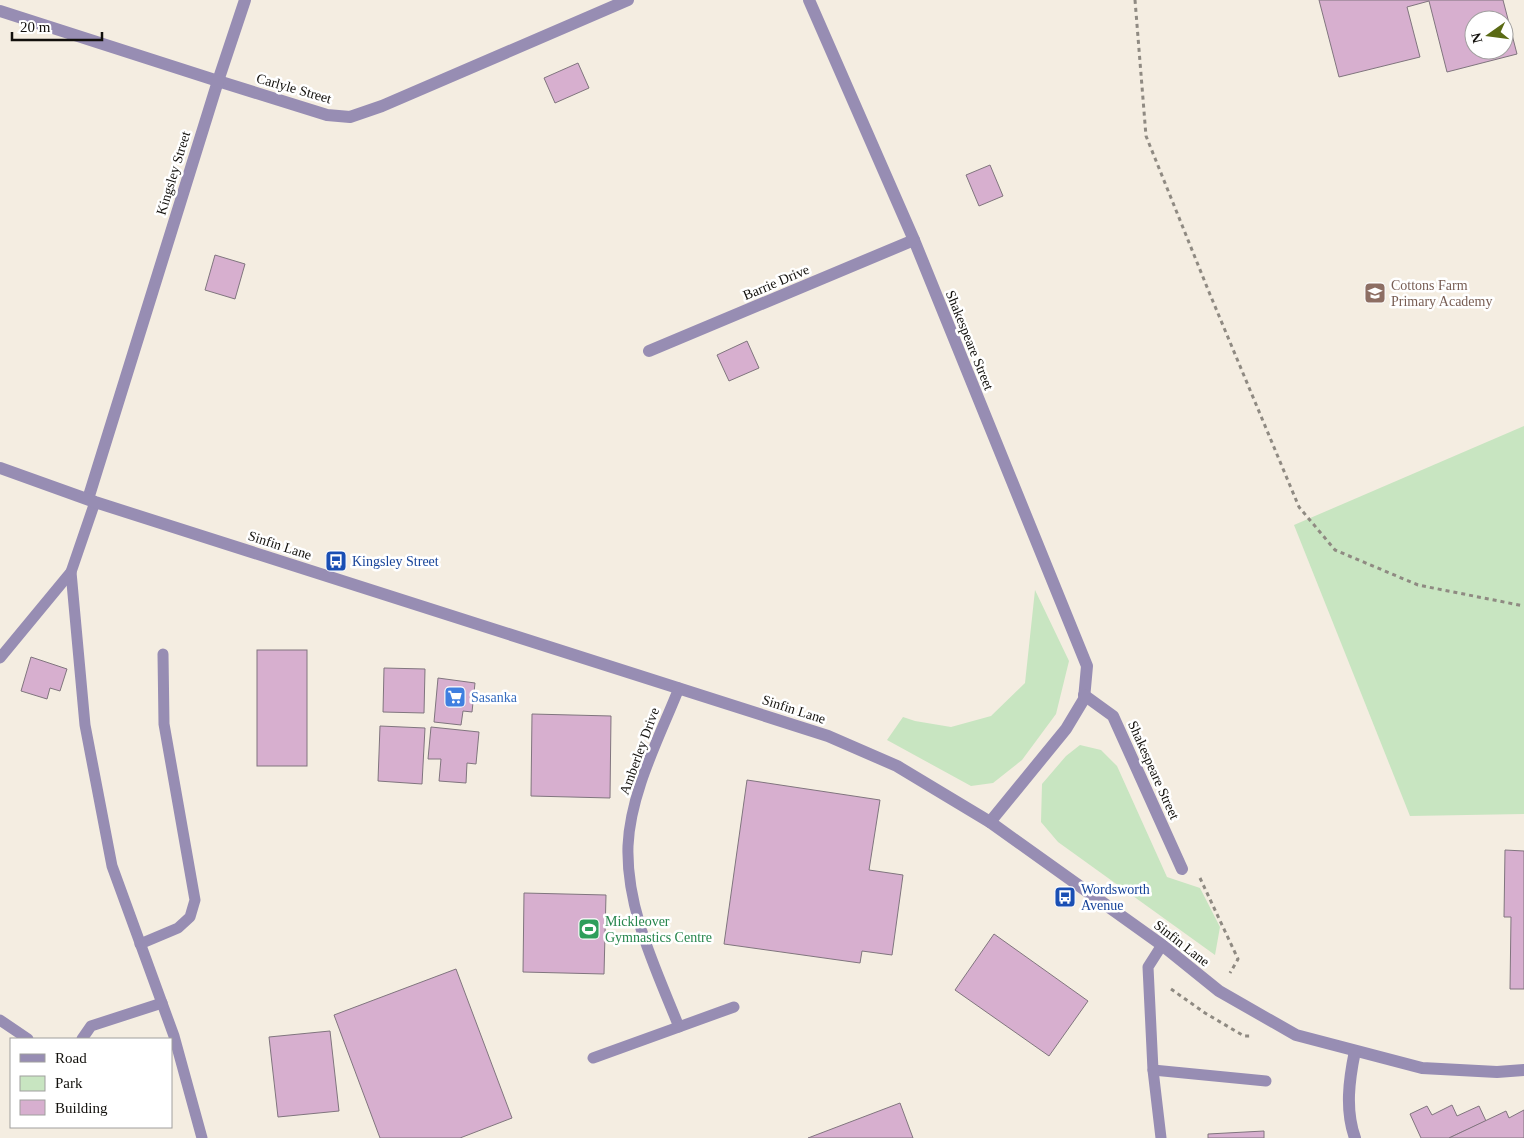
<svg xmlns="http://www.w3.org/2000/svg" width="1524" height="1138" font-family="'Times New Roman',serif">
<style>
.green{fill:#c8e5c1}
.building{fill:#d7afcf;stroke:#80757e;fill-rule:evenodd}
.lines{fill:none;stroke-linecap:round;stroke-linejoin:round}
.path{stroke:#8f8a82;stroke-width:3;stroke-dasharray:4 4;stroke-linecap:butt}
.service{stroke:#978db3;stroke-width:11}
.minor{stroke:#978db3;stroke-width:12}
.tertiary{stroke:#978db3;stroke-width:12}
.labels{text-anchor:middle;stroke-width:5;stroke-linejoin:round;paint-order:stroke}
.street-label{font-size:14px;fill:#12100c;stroke:#fff}
.education-label{font-size:14px;fill:#785e54;stroke:#fff;text-anchor:start}
.transit-label{font-size:14px;fill:#164399;stroke:#fff;text-anchor:start}
.shop-label{font-size:14px;fill:#366cbe;stroke:#fff;text-anchor:start}
.leisure-label{font-size:14px;fill:#27864d;stroke:#fff;text-anchor:start}
</style>
<rect width="100%" height="100%" fill="#f4ede1"/>
<!-- green -->
<g class="green">
<polygon points="1524,426 1524,814 1410,816 1294,525"/>
<polygon points="1035,590 1069,661 1056,714 1022,760 993,783 971,786 887,740 903,717 915,721 951,727 991,716 1025,683"/>
<polygon points="1080,745 1101,750 1117,766 1167,877 1200,888 1220,927 1215,955 1058,842 1041,822 1042,784 1066,756"/>
</g>
<!-- building -->
<g class="building">
<path d="M1319,0H1503L1517,54L1447,72L1429,1L1407,7L1420,57L1339,77ZM1474,20H1504V50H1474Z"/>
<polygon points="578,63 589,88 555,103 544,78"/>
<polygon points="990,165 1003,196 979,206 966,175"/>
<polygon points="215,255 245,264 235,299 205,290"/>
<polygon points="747,341 759,368 729,381 717,355"/>
<rect x="257" y="650" width="50" height="116"/>
<polygon points="31,657 67,669 60,691 50,688 47,699 21,691"/>
<polygon points="384,668 425,669 424,713 383,712"/>
<polygon points="438,678 475,683 472,712 463,711 461,725 434,722"/>
<polygon points="532,714 611,716 610,798 531,796"/>
<polygon points="380,726 425,728 422,784 378,781"/>
<polygon points="431,727 479,732 476,764 467,763 466,783 439,781 441,759 428,759"/>
<polygon points="747,780 880,800 869,870 903,875 892,955 862,951 860,963 724,944"/>
<polygon points="1505,850 1524,851 1524,989 1510,989 1511,917 1504,917"/>
<polygon points="524,893 606,895 604,974 523,972"/>
<polygon points="994,934 1088,1001 1049,1056 955,990"/>
<polygon points="456,969 512,1118 460,1138 380,1138 334,1015"/>
<polygon points="330,1031 339,1111 278,1117 269,1037"/>
<polygon points="900,1103 913,1138 808,1138"/>
<polygon points="1452,1105 1457,1116 1479,1106 1486,1121 1449,1138 1421,1138 1410,1114 1427,1106 1432,1115"/>
<polygon points="1524,1110 1524,1138 1449,1138 1506,1111 1509,1118"/>
<polygon points="1264,1131 1264,1138 1208,1138 1208,1134"/>
</g>
<g class="lines">
<!-- path -->
<g class="path">
<polyline points="1135,0 1146,136 1209,292 1299,507 1335,550 1418,585 1524,606"/>
<polyline points="1200,878 1238,959 1230,973"/>
<polyline points="1171,989 1205,1013 1244,1036 1253,1036"/>
</g>
<!-- service -->
<g class="service">
<polyline points="71,572 85,725 112,866 174,1036 202,1138"/>
<polyline points="0,658 71,572 95,502"/>
<polyline points="140,944 178,928 190,917 195,900 164,724 163,654"/>
<polyline points="0,1020 28,1039"/>
<path d="M679,1027C656,969 626,909 628,846C630,793 660,736 679,688"/>
<polyline points="82,1039 91,1026 162,1003"/>
<polyline points="593,1058 734,1007"/>
<polyline points="1153,1070 1266,1081"/>
<polyline points="1161,1138 1153,1070 1148,967 1162,945"/>
</g>
<!-- minor -->
<g class="minor">
<polyline points="809,0 914,240 1087,666 1084,699 1066,729 990,822"/>
<polyline points="0,11 218,81 327,115 350,117 382,106 628,0"/>
<polyline points="649,351 914,240"/>
<polyline points="88,499 218,81 245,0"/>
<polyline points="1084,695 1113,716 1182,869"/>
</g>
<!-- tertiary -->
<g class="tertiary">
<polyline points="0,468 95,502 828,736 897,766 990,822 1162,945 1219,991 1296,1035 1422,1068 1497,1072 1524,1070"/>
<path d="M1355,1051C1349,1080 1345,1110 1355,1138"/>
</g>
</g>
<!-- icons -->
<defs>
<g id="school-square" transform="scale(1.125)"><rect x="-9" y="-9" width="18" height="18" rx="4" fill="#8d6e63" stroke="#fff"/><path d="M0-5L7-2L0 1L-7-2ZM-4 1L0 2.5L4 1V4Q0 6-4 4Z" fill="#fff"/></g>
<g id="bus-square" transform="scale(1.125)"><rect x="-9" y="-9" width="18" height="18" rx="4" fill="#1a4fb4" stroke="#fff"/><path d="M-5-6H5V4H4V6H2V4H-2V6H-4V4H-5ZM-3.5-4V0h7V-4ZM-3.5 1.2v1.5H-2V1.2ZM2 1.2v1.5H3.5V1.2Z" fill="#fff"/></g>
<g id="supermarket-square" transform="scale(1.125)"><rect x="-9" y="-9" width="18" height="18" rx="4" fill="#3f7fe0" stroke="#fff"/><path d="M-6-5.5h2.5l.6 2H6L4.5 2H-2.5L-4.4-4H-6ZM-1.5 3.2a1.3 1.3 0 1 0 .1 0ZM3 3.2a1.3 1.3 0 1 0 .1 0Z" fill="#fff"/></g>
<g id="stadium-square" transform="scale(1.125)"><rect x="-9" y="-9" width="18" height="18" rx="4" fill="#2e9e5b" stroke="#fff"/><path d="M0-5a6.5 5 0 1 0 0 10a6.5 5 0 1 0 0-10ZM-3.5-1.8h7v3.6h-7Z" fill="#fff"/></g>
</defs>
<g fill-rule="evenodd">
<use href="#school-square" x="1375" y="293"/>
<use href="#bus-square" x="336" y="561"/>
<use href="#supermarket-square" x="455" y="697"/>
<use href="#bus-square" x="1065" y="897"/>
<use href="#stadium-square" x="589" y="929"/>
</g>
<g class="labels">
<!-- street labels -->
<g class="street-label">
<text transform="translate(294 88) rotate(16)" y="5">Carlyle Street</text>
<text transform="translate(173 173) rotate(-73)" y="5">Kingsley Street</text>
<text transform="translate(776 282) rotate(-23)" y="5">Barrie Drive</text>
<text transform="translate(970 340) rotate(68)" y="5">Shakespeare Street</text>
<text transform="translate(280 545) rotate(18)" y="5">Sinfin Lane</text>
<text transform="translate(794 709) rotate(18)" y="5">Sinfin Lane</text>
<text transform="translate(639 751) rotate(-70)" y="5">Amberley Drive</text>
<text transform="translate(1154 770) rotate(66)" y="5">Shakespeare Street</text>
<text transform="translate(1182 943) rotate(38)" y="5">Sinfin Lane</text>
</g>
<!-- education labels -->
<g class="education-label">
<text x="1391" y="290">Cottons Farm<tspan x="1391" dy="16">Primary Academy</tspan></text>
</g>
<!-- transit labels -->
<g class="transit-label">
<text x="352" y="566">Kingsley Street</text>
<text x="1081" y="894">Wordsworth<tspan x="1081" dy="16">Avenue</tspan></text>
</g>
<!-- shop labels -->
<g class="shop-label">
<text x="471" y="702">Sasanka</text>
</g>
<!-- leisure labels -->
<g class="leisure-label">
<text x="605" y="926">Mickleover<tspan x="605" dy="16">Gymnastics Centre</tspan></text>
</g>
</g>
<!-- legend -->
<rect x="10" y="1038" width="162" height="90" fill="#ffffff" stroke="#a09f9e"/>
<rect x="20" y="1054" width="25" height="8" fill="#978db3" stroke="#a09f9e"/>
<text x="55" y="1063" font-size="15" fill="#12100c">Road</text>
<rect x="20" y="1076" width="25" height="15" fill="#c8e5c1" stroke="#a09f9e"/>
<text x="55" y="1088" font-size="15" fill="#12100c">Park</text>
<rect x="20" y="1100" width="25" height="15" fill="#d7afcf" stroke="#a09f9e"/>
<text x="55" y="1113" font-size="15" fill="#12100c">Building</text>
<!-- north arrow -->
<g transform="translate(1489 35) rotate(256)"><circle r="24" fill="#ffffff" stroke="#a09f9e"/>
<path d="M0-4L9 19L0 12L-9 19Z" fill="#5a6a14"/>
<text y="-8" font-size="14" font-weight="bold" text-anchor="middle" fill="#12100c">N</text>
</g>
<!-- scale -->
<path d="M12 32v8h90v-8" fill="none" stroke="#12100c" stroke-width="2.5"/>
<text x="20" y="32" font-size="15" fill="#12100c" stroke="#ffffff" stroke-width="4" paint-order="stroke">20 m</text>
</svg>
